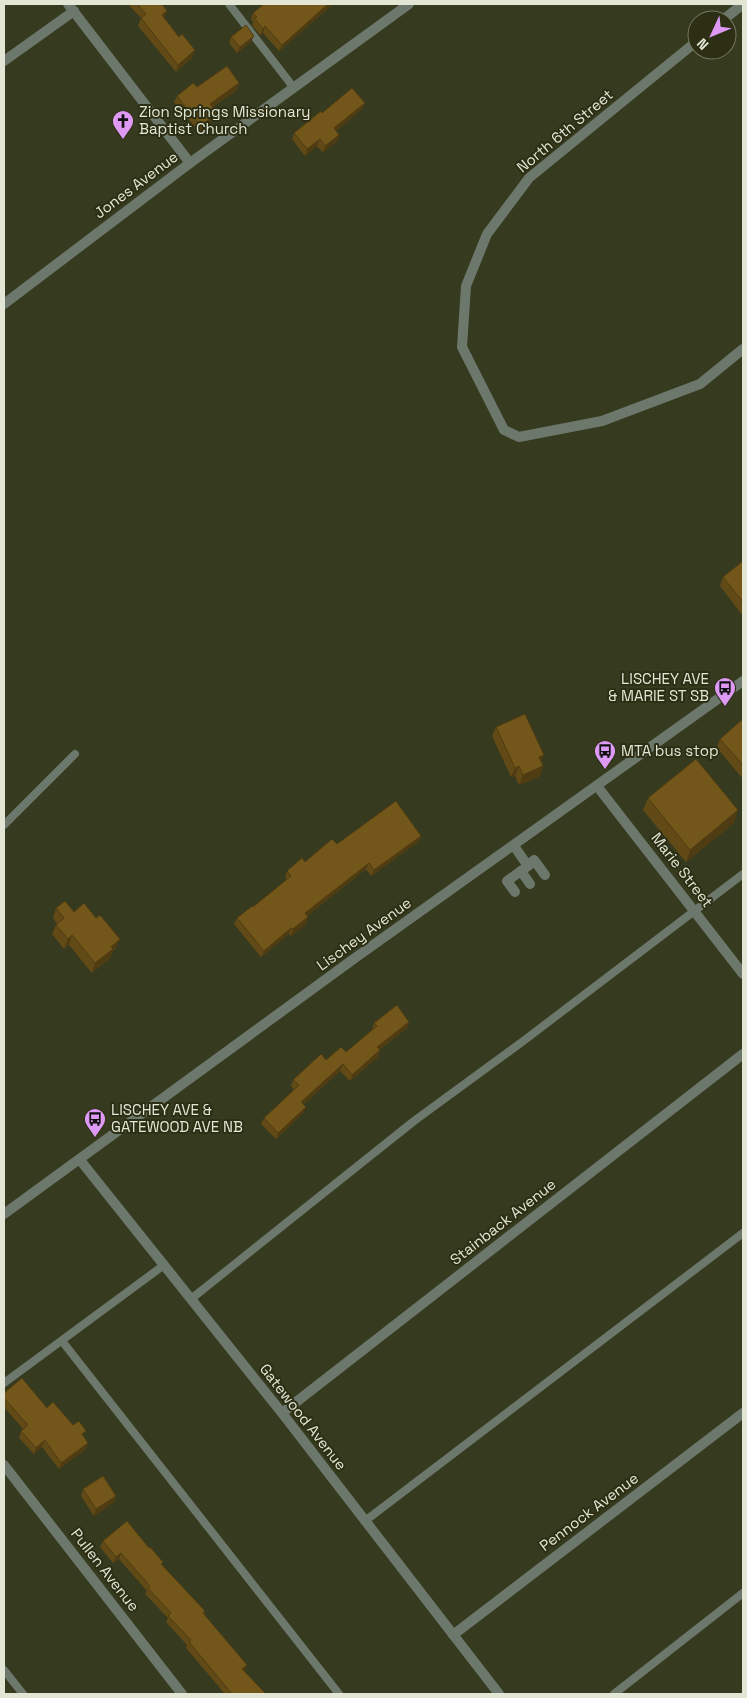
<svg xmlns="http://www.w3.org/2000/svg" width="747" height="1698" font-family="'Space Grotesk',sans-serif">
<style>
.lines{fill:none;stroke-linecap:round;stroke-linejoin:round}
.service{stroke:#6d786d;stroke-width:8}
.minor{stroke:#6d786d;stroke-width:10}
.tertiary{stroke:#6d786d;stroke-width:10}
.wall{fill:#624a16}
.shaded-wall{fill:#503c12}
.building{fill:#72561a;stroke:#503c12}
.labels{text-anchor:middle;stroke-width:4;stroke-linejoin:round;paint-order:stroke}
.poi-label{font-size:15px;fill:#e3e6d5;stroke:#2c2f14;text-anchor:start}
.street-label{font-size:15px;fill:#e3e6d5;stroke:#2c2f14}
</style>
<rect width="100%" height="100%" fill="#363a1e"/>
<g class="lines">
<!-- service -->
<g class="service">
<polyline points="229,4 294,88"/>
<polyline points="4,825 75,754"/>
<polyline points="191,1299 414,1121 522,1042 743,874"/>
<polyline points="62,1341 339,1694"/>
<polyline points="4,1383 164,1265"/>
<polyline points="365,1521 743,1233"/>
<polyline points="4,1670 23,1694"/>
<polyline points="614,1694 743,1593"/>
</g>
<!-- minor -->
<g class="minor">
<polyline points="68,4 190,163"/>
<polyline points="723,20 743,4"/>
<polyline points="697,41 529,178 487,234 466,286 462,347 504,430 519,437 602,421 700,384 743,349"/>
<polyline points="4,61 74,11"/>
<polyline points="597,786 743,974"/>
<polyline points="514,846 528,866 507,881 515,892"/>
<polyline points="528,866 534,860 545,875"/>
<polyline points="521,871 530,884"/>
<polyline points="80,1160 282,1413 499,1694"/>
<polyline points="282,1413 743,1054"/>
<polyline points="4,1465 182,1694"/>
<polyline points="453,1635 743,1413"/>
</g>
<!-- tertiary -->
<g class="tertiary">
<polyline points="4,304 190,163 409,4"/>
<polyline points="4,1214 355,958 743,681"/>
</g>
</g>
<!-- wall -->
<g class="wall">
<polygon points="128,4 162,4 164,18 193,57 176,72 138,26 141,18"/>
<polygon points="264,4 332,4 332,5 279,51 263,33 260,35 252,25 253,22 251,19 253,13"/>
<polygon points="231,37 251,42 237,53 229,43"/>
<polygon points="239,83 237,90 213,107 215,119 199,132 174,102 177,96 197,87"/>
<polygon points="365,103 362,109 336,131 339,135 337,141 323,152 317,146 305,156 292,139 294,133 322,113"/>
<polygon points="743,561 743,616 720,586 723,577"/>
<polygon points="743,719 743,779 717,748 720,739"/>
<polygon points="496,727 541,762 540,776 519,785 515,776 511,777 492,736"/>
<polygon points="648,798 734,823 686,862 643,810"/>
<polygon points="421,836 418,842 371,876 366,869 307,916 306,924 291,936 289,934 261,957 234,924 237,918 253,907 287,880 285,878 287,871 337,844"/>
<polygon points="56,908 74,912 116,948 112,952 109,959 92,973 69,945 64,949 52,934 56,925 57,924 53,918"/>
<polygon points="409,1022 407,1028 379,1050 378,1057 350,1081 340,1071 303,1105 306,1107 303,1113 276,1139 261,1124 264,1118 294,1090 291,1086 293,1080 326,1060 346,1052 372,1030 374,1023"/>
<polygon points="4,1393 47,1408 84,1436 86,1449 59,1469 42,1447 34,1454 19,1438 21,1431 23,1429 4,1407"/>
<polygon points="83,1489 116,1496 114,1502 94,1516 81,1496"/>
<polygon points="103,1541 149,1548 163,1562 162,1565 205,1611 204,1615 245,1672 266,1694 225,1694 186,1648 187,1645 166,1622 168,1618 145,1594 147,1591 119,1559 113,1563 100,1547"/>
</g>
<!-- shaded-wall -->
<g class="shaded-wall">
<polygon points="328,4 332,4 332,5 279,51 282,45"/>
<polygon points="167,11 164,18 162,15"/>
<polygon points="265,26 263,33 260,35 263,29"/>
<polygon points="254,36 251,42 237,53 240,47"/>
<polygon points="195,50 193,57 176,72 178,65"/>
<polygon points="239,83 237,90 208,110 210,104"/>
<polygon points="365,103 362,109 332,135 334,128"/>
<polygon points="217,113 215,119 199,132 201,126"/>
<polygon points="339,135 337,141 323,152 325,146"/>
<polygon points="320,139 317,146 305,156 307,149"/>
<polygon points="544,755 540,764 539,757"/>
<polygon points="519,766 515,776 511,777 515,768"/>
<polygon points="543,766 540,776 519,785 523,775"/>
<polygon points="738,810 734,823 686,862 690,850"/>
<polygon points="421,836 418,842 371,876 374,870"/>
<polygon points="369,863 366,869 302,920 305,913"/>
<polygon points="308,917 306,924 291,936 293,929"/>
<polygon points="291,928 289,934 261,957 264,951"/>
<polygon points="72,935 69,945 64,949 68,939"/>
<polygon points="120,939 116,948 112,952 109,959 92,973 95,963 111,947"/>
<polygon points="409,1022 407,1028 375,1053 377,1047"/>
<polygon points="380,1050 378,1057 350,1081 352,1075"/>
<polygon points="343,1064 340,1071 299,1109 301,1102"/>
<polygon points="306,1107 303,1113 276,1139 278,1133"/>
<polygon points="45,1440 42,1447 34,1454 36,1448"/>
<polygon points="88,1443 86,1449 59,1469 61,1463"/>
<polygon points="116,1496 114,1502 94,1516 96,1509"/>
<polygon points="121,1553 119,1559 113,1563 116,1557"/>
<polygon points="247,1665 245,1671 240,1676 242,1669"/>
</g>
<!-- building -->
<g class="building">
<polygon points="137,4 162,4 167,11 162,15 179,37 182,34 195,50 178,65 141,18 146,14"/>
<polygon points="264,4 328,4 282,45 265,26 263,29 254,18 257,17 253,13"/>
<polygon points="246,25 254,36 240,47 231,37"/>
<polygon points="227,66 239,83 210,104 217,113 201,126 177,96 193,83 197,87"/>
<polygon points="352,88 365,103 334,128 339,135 325,146 320,139 307,149 294,133 321,111 322,113"/>
<polygon points="743,561 743,602 723,577"/>
<polygon points="525,714 544,755 539,757 543,766 523,775 519,766 515,768 496,727"/>
<polygon points="743,719 743,765 720,739"/>
<polygon points="696,759 738,810 690,850 648,798"/>
<polygon points="396,801 421,836 374,870 369,863 305,913 308,917 293,929 291,928 264,951 237,918 252,906 253,907 291,876 287,871 302,858 305,862 332,839 337,844"/>
<polygon points="65,901 74,912 84,903 96,918 100,915 120,939 111,947 113,949 95,963 72,935 68,939 56,925 64,918 56,908"/>
<polygon points="397,1005 409,1022 377,1047 380,1050 352,1075 343,1064 301,1102 306,1107 278,1133 264,1118 299,1085 293,1080 321,1054 326,1060 341,1047 346,1052 377,1026 374,1023"/>
<polygon points="22,1378 47,1408 53,1402 73,1425 79,1421 86,1431 82,1434 88,1443 61,1463 45,1440 36,1448 21,1431 28,1425 4,1398 4,1393"/>
<polygon points="103,1476 116,1496 96,1509 83,1489"/>
<polygon points="127,1521 149,1548 150,1547 163,1562 161,1564 205,1611 203,1613 247,1665 242,1669 266,1694 232,1694 189,1642 191,1640 168,1616 171,1613 148,1588 150,1586 121,1553 116,1557 103,1541"/>
</g>
<!-- icons -->
<defs>
<g id="church-pin" transform="scale(1.125)"><path d="M0 17L-7.5 6A9.5 9.5 0 1 1 7.5 6Z" fill="#dd99f4" stroke="#2c2f14"/><path d="M-1.2-6h2.4v3.5h3.3v2.4h-3.3V6h-2.4V-.1h-3.3v-2.4h3.3Z" fill="#111"/></g>
<g id="bus-pin" transform="scale(1.125)"><path d="M0 17L-7.5 6A9.5 9.5 0 1 1 7.5 6Z" fill="#dd99f4" stroke="#2c2f14"/><path d="M-5-6H5V4H4V6H2V4H-2V6H-4V4H-5ZM-3.5-4V0h7V-4ZM-3.5 1.2v1.5H-2V1.2ZM2 1.2v1.5H3.5V1.2Z" fill="#111"/></g>
</defs>
<g fill-rule="evenodd">
<use href="#church-pin" x="123" y="121"/>
<use href="#bus-pin" x="725" y="688"/>
<use href="#bus-pin" x="605" y="751"/>
<use href="#bus-pin" x="95" y="1119"/>
</g>
<g class="labels">
<!-- poi labels -->
<g class="poi-label">
<text x="139" y="117">Zion Springs Missionary<tspan x="139" dy="17">Baptist Church</tspan></text>
<text x="709" y="684" text-anchor="end">LISCHEY AVE<tspan x="709" dy="17">&amp; MARIE ST SB</tspan></text>
<text x="621" y="756">MTA bus stop</text>
<text x="111" y="1115">LISCHEY AVE &amp;<tspan x="111" dy="17">GATEWOOD AVE NB</tspan></text>
</g>
<!-- street labels -->
<g class="street-label">
<text transform="translate(565 131) rotate(-40)" y="5">North 6th Street</text>
<text transform="translate(136 185) rotate(-37)" y="5">Jones Avenue</text>
<text transform="translate(682 870) rotate(52)" y="5">Marie Street</text>
<text transform="translate(364 934) rotate(-36)" y="5">Lischey Avenue</text>
<text transform="translate(503 1222) rotate(-38)" y="5">Stainback Avenue</text>
<text transform="translate(303 1417) rotate(52)" y="5">Gatewood Avenue</text>
<text transform="translate(589 1512) rotate(-37)" y="5">Pennock Avenue</text>
<text transform="translate(105 1570) rotate(52)" y="5">Pullen Avenue</text>
</g>
</g>
<!-- border -->
<rect width="747" height="1698" fill="none" stroke="#e3e6d5" stroke-width="10"/>
<!-- north arrow -->
<g transform="translate(712 35) rotate(226)"><circle r="24" fill="#2c2f14" stroke="#757861"/>
<path d="M0-4L9 19L0 12L-9 19Z" fill="#dd99f4"/>
<text y="-8" font-size="14" font-weight="bold" text-anchor="middle" fill="#e3e6d5">N</text>
</g>
</svg>
